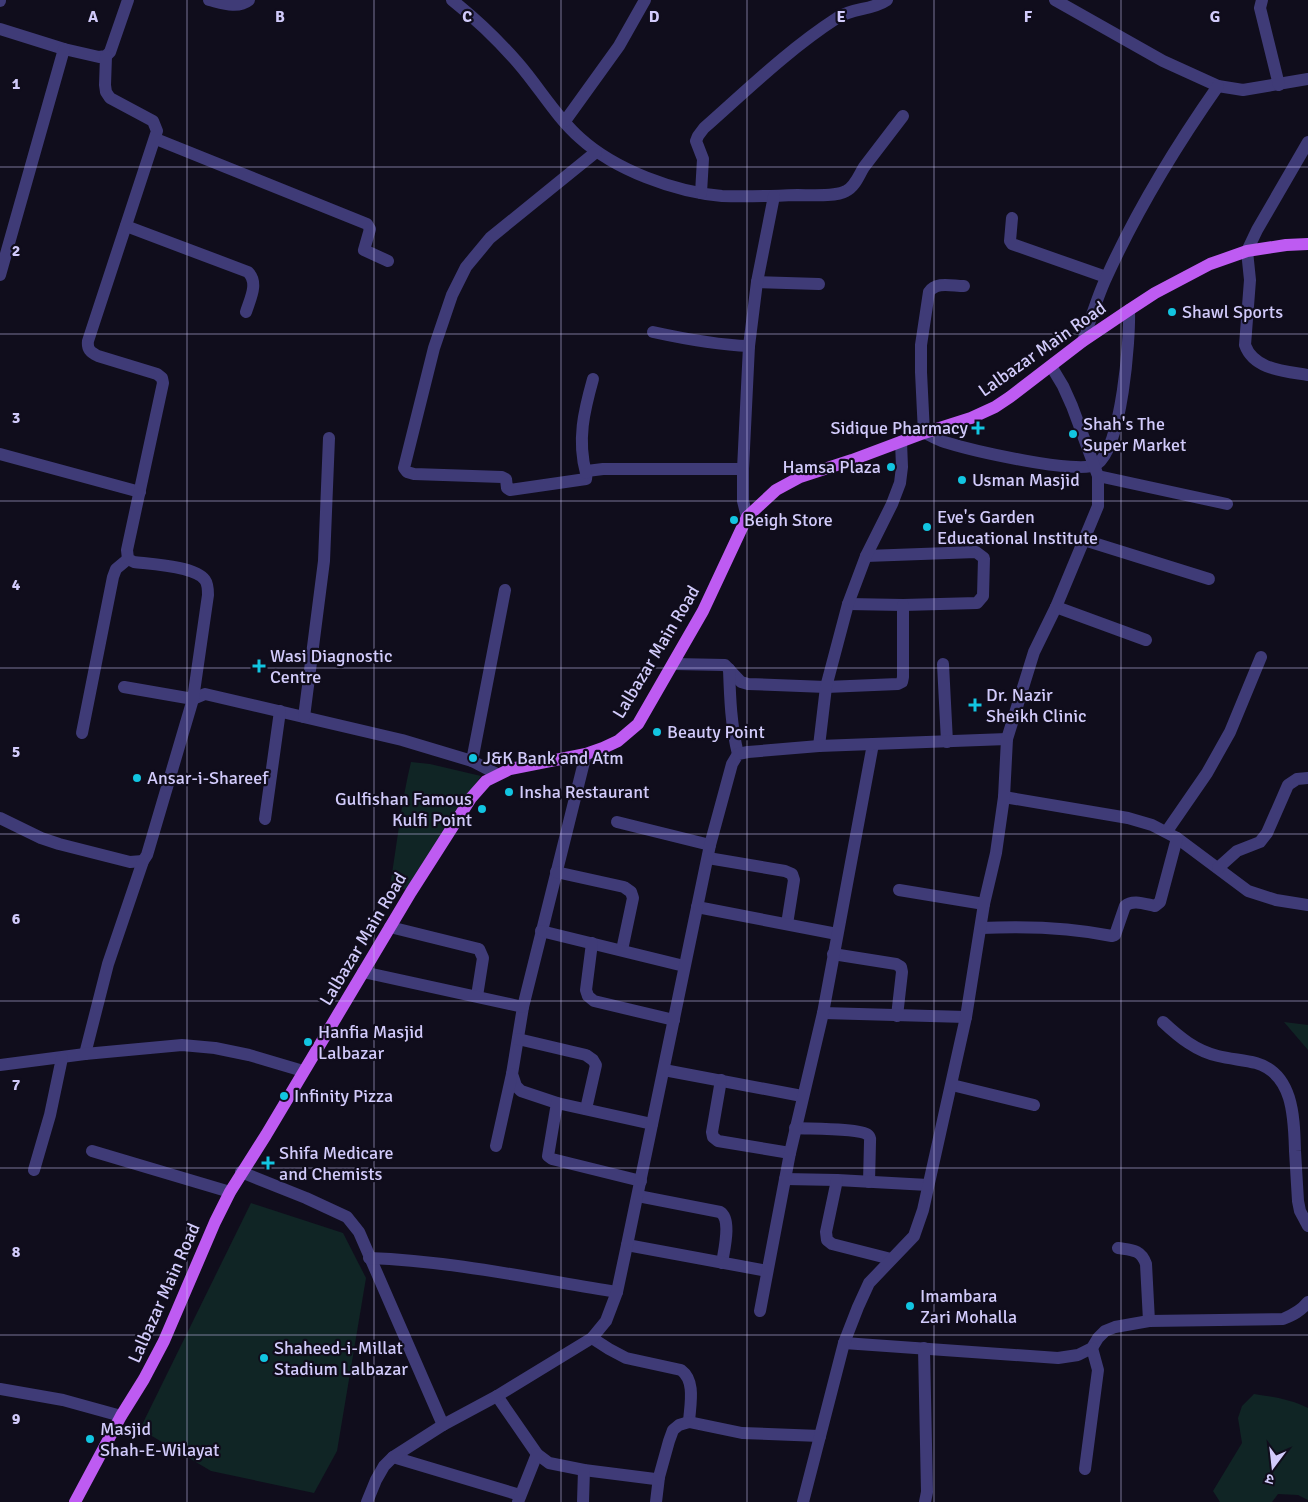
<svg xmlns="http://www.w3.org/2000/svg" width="1308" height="1502" font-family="Signika,'Noto Sans Devanagari',sans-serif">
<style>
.green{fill:#102525}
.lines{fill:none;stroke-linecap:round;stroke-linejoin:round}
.minor{stroke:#3f3b77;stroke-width:12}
.major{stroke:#be5bf2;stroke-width:12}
.grid{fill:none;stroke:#d2cbfb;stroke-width:1;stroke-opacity:0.55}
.poi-dot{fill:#12c5e1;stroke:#100d1c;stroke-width:2}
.labels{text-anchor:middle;stroke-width:4.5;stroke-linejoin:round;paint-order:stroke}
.poi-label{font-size:18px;fill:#d2cbfb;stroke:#100d1c;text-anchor:start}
.street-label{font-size:18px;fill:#d2cbfb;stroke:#100d1c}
.grid-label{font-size:16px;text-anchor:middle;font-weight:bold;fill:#d2cbfb;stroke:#100d1c;stroke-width:4.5;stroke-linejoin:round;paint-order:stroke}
</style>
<rect width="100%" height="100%" fill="#100d1c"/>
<!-- green -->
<g class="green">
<path d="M411,762L430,764L481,776L467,796L408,890L390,886C397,845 401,803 411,762Z"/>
<polygon points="1284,1022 1308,1025 1308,1050"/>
<polygon points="251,1203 343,1233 366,1278 337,1451 314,1493 211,1471 140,1429"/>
<path d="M1254,1394C1274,1397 1290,1399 1308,1408V1500L1298,1495L1278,1494L1272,1502H1220L1213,1491L1242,1443L1238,1418L1242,1406Z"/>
</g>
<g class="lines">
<!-- minor -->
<g class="minor">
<path d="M209,0C222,3 238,9 249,0"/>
<path d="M452,0C476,19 498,40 518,63C539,87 556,117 580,138C615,170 675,192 722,196C747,197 773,196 798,195C810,195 836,197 846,191C855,187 859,175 864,167C877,150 890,133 903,116"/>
<polyline points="1055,0 1163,61 1218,86 1243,90 1308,79"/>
<polyline points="1262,0 1260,8 1262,16 1279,85"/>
<polyline points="0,1 0,0"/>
<polyline points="0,29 64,49 99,57 106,56 110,52 128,0"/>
<polyline points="565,121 619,46 645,0"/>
<polyline points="156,139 367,224 370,229 364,250 388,261"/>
<path d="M1308,142L1257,230L1247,251L1250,280L1245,345C1254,370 1285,371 1308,375"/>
<polyline points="596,152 490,238 466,267 452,295 434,348 404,468 407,472 414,474 502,477 506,479 507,488 510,490 586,479 587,471 603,469 743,469"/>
<path d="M701,193L703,159L696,141L698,136L704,128C747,90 789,49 837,18C853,7 871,11 887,0"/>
<polyline points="1012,218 1010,241 1012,244 1106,277"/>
<path d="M126,226L248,272C259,283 250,299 246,312"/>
<polyline points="0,275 64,49"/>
<polyline points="757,282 819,284"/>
<path d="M964,286C952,286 936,281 929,292L921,345V372L924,433C932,436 940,441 948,443C971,450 1081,476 1097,464C1122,446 1130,340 1129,310"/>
<path d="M653,332C685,339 716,345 749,346"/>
<path d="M1083,341C1091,319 1097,297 1107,276C1137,210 1176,146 1218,86"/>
<polyline points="0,454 140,492"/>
<path d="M586,473C577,440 584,411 593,379"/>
<polyline points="1098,476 1227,504"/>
<polyline points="747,517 743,501 743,469 749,346 757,282 774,196"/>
<polyline points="1084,540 1209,579"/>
<polyline points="848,604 903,605 977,603 983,596 984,558 976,552 866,556"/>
<polyline points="1056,607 1146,640"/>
<polyline points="674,664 725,665 741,682 748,684 826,687 898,684 902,682 903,677 903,605"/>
<polyline points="943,664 947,742"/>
<path d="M729,669C730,698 731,726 738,754"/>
<polyline points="124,687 193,699 205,694 402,740 472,761 497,774"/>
<polyline points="304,717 324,561 329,438"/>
<polyline points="82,733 113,577 116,569 128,559"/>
<polyline points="819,746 826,687 848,604 866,556 892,504 900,483 902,467 901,442"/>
<polyline points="586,754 523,1007 512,1074 516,1086 521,1091 557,1103 652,1124"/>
<polyline points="472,761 505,590"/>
<polyline points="1004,797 1128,818 1152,825 1177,838 1248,891 1276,900 1308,905"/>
<polyline points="0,818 41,838 59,844 130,862 143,861"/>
<polyline points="265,819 280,711"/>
<polyline points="617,822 710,845"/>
<polyline points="1167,831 1207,773 1230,732 1261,657"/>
<polyline points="708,858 785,871 792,874 794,880 787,924"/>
<polyline points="1218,868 1237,851 1260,842 1267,833 1288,785 1297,779 1308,778"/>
<polyline points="556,872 624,887 631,892 633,898 622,950"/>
<polyline points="899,890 984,904"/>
<polyline points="697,907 837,934"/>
<polyline points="390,927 479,949 483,958 477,996"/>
<path d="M981,928C1025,926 1068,927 1112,936L1115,935L1125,906C1133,899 1145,904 1155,906L1160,902L1177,838"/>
<polyline points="541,931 684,966"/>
<polyline points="592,943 586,990 588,996 594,1001 674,1020"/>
<polyline points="833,954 896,964 901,967 902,972 897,1016"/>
<polyline points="363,972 523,1007"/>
<polyline points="823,1013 966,1017"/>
<path d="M1163,1022C1179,1037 1196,1051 1218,1056C1230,1059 1244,1060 1256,1063C1294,1074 1294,1119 1295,1151C1296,1167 1297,1184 1298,1201L1300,1211L1308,1226"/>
<polyline points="518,1039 586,1055 593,1060 596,1065 586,1109"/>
<path d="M85,1054L108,964L143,861L147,855L193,699L208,595C208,590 208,584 205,580C196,566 150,564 134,562L128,559L127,550L163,383L162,378L157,374L98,356C90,352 87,349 88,341L157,131L153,121L110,98L106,92L105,85L106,56"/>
<polyline points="0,1065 85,1054 182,1045 215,1048 249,1055 303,1071"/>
<polyline points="664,1070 802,1096"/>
<polyline points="721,1080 712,1132 713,1137 718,1141 790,1153"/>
<polyline points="952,1085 1034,1105"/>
<polyline points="557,1103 548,1156 552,1159 641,1181"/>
<path d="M795,1128C808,1129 860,1128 868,1135C871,1138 870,1138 870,1142L869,1182"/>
<polyline points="496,1146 512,1074"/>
<polyline points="92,1151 230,1192"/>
<polyline points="34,1170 50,1115 62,1058"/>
<polyline points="241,1172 306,1198 347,1217 359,1232 443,1425"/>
<polyline points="785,1179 837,1180 928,1185"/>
<polyline points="837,1180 826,1232 827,1240 832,1244 891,1259"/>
<path d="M638,1196L720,1212C732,1219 724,1250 722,1263"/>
<polyline points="627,1245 767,1271"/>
<path d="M1118,1248C1131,1250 1141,1249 1146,1264L1149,1321"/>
<path d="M369,1258C452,1261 535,1279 617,1292"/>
<polyline points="760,1311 790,1153 823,1013 873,744"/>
<path d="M592,1338L609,1349L626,1358L681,1370C696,1381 690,1405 689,1422"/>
<path d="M844,1343L1058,1358L1078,1355L1092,1348L1098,1338L1105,1331L1115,1327L1149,1321L1283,1319C1293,1315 1301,1311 1308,1302"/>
<polyline points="924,1348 927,1492 925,1502"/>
<polyline points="0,1389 63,1400 121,1416"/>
<polyline points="497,1396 537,1454 549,1463 584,1470 655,1479 659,1477"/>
<polyline points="393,1457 520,1495"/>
<polyline points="1085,1469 1098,1370 1092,1348"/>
<polyline points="367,1502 376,1480 384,1466 393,1457 443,1425 497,1396 592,1338 606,1321 617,1292 627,1245 710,845 732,764 738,754 748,752 819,746 1007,739"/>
<polyline points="518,1502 537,1454"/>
<polyline points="583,1502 584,1470"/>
<polyline points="656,1502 659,1477 669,1441 673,1430 679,1425 689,1422 742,1433 820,1436"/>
<polyline points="803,1502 844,1343 858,1307 869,1283 914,1236 923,1210 966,1017 984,904 996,853 1004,797 1007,739 1034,652 1056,607 1098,506 1098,476 1072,406 1063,386 1051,366"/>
</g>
<!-- major -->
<polyline class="major" points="75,1502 121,1416 144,1379 164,1341 215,1222 230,1192 266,1135 411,892 471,798 486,781 510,769 586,754 603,748 618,741 638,724 703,611 747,517 776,490 800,477 852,460 924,433 971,418 995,407 1010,397 1083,341 1129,310 1155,293 1210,264 1247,251 1286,245 1308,244"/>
</g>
<!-- grid -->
<path class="grid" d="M187,0V1502M374,0V1502M561,0V1502M747,0V1502M934,0V1502M1121,0V1502M0,167H1308M0,334H1308M0,501H1308M0,668H1308M0,834H1308M0,1001H1308M0,1168H1308M0,1335H1308"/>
<!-- markers -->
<g class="poi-dot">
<circle cx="1172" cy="312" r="5"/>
<path d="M975.5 420.5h5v5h5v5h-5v5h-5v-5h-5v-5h5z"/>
<circle cx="1073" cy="434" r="5"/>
<circle cx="891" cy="467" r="5"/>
<circle cx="962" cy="480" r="5"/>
<circle cx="734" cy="520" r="5"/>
<circle cx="927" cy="527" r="5"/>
<path d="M256.5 658.5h5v5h5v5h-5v5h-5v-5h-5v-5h5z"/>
<path d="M972.5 697.5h5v5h5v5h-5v5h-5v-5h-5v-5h5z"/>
<circle cx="657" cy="732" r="5"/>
<circle cx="473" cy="758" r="5"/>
<circle cx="137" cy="778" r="5"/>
<circle cx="509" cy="792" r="5"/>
<circle cx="482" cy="809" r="5"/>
<circle cx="308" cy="1042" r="5"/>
<circle cx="284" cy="1096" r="5"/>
<path d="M265.5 1155.5h5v5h5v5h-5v5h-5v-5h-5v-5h5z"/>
<circle cx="910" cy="1306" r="5"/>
<circle cx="264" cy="1358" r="5"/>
<circle cx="90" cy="1439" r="5"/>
</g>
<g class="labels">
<!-- poi labels -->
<g class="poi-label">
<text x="1182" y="318">Shawl Sports</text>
<text x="1083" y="430">Shah's The<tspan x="1083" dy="21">Super Market</tspan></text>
<text x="968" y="434" text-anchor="end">Sidique Pharmacy</text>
<text x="881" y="473" text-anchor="end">Hamsa Plaza</text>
<text x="972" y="486">Usman Masjid</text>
<text x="937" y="523">Eve's Garden<tspan x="937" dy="21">Educational Institute</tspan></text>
<text x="744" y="526">Beigh Store</text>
<text x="270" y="662">Wasi Diagnostic<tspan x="270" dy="21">Centre</tspan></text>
<text x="986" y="701">Dr. Nazir<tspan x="986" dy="21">Sheikh Clinic</tspan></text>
<text x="667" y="738">Beauty Point</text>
<text x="483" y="764">J&amp;K Bank and Atm</text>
<text x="147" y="784">Ansar-i-Shareef</text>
<text x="519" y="798">Insha Restaurant</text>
<text x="472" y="805" text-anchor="end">Gulfishan Famous<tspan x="472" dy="21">Kulfi Point</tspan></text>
<text x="318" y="1038">Hanfia Masjid<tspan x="318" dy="21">Lalbazar</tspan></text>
<text x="294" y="1102">Infinity Pizza</text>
<text x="279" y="1159">Shifa Medicare<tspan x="279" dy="21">and Chemists</tspan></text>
<text x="920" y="1302">Imambara<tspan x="920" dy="21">Zari Mohalla</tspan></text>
<text x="274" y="1354">Shaheed-i-Millat<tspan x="274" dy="21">Stadium Lalbazar</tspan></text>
<text x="100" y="1435">Masjid<tspan x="100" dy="21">Shah-E-Wilayat</tspan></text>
</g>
<!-- street labels -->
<g class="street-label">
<text transform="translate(1042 349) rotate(-35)" y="6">Lalbazar Main Road</text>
<text transform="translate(656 652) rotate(-59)" y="6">Lalbazar Main Road</text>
<text transform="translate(363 939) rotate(-59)" y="6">Lalbazar Main Road</text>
<text transform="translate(164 1293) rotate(-66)" y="6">Lalbazar Main Road</text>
</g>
</g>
<g class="grid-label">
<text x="93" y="22">A</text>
<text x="280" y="22">B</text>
<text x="467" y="22">C</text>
<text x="654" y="22">D</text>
<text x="841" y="22">E</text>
<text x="1028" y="22">F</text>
<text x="1215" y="22">G</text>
<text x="16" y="89">1</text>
<text x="16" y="256">2</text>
<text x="16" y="423">3</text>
<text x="16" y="590">4</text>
<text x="16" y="757">5</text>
<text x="16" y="924">6</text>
<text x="16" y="1090">7</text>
<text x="16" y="1257">8</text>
<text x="16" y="1424">9</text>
</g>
<!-- north arrow -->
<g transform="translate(1273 1467) rotate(195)" stroke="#100d1c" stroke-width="4" paint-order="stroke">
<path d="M0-4L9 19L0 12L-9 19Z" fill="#d2cbfb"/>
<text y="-8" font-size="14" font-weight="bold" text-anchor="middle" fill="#d2cbfb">उ</text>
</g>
</svg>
